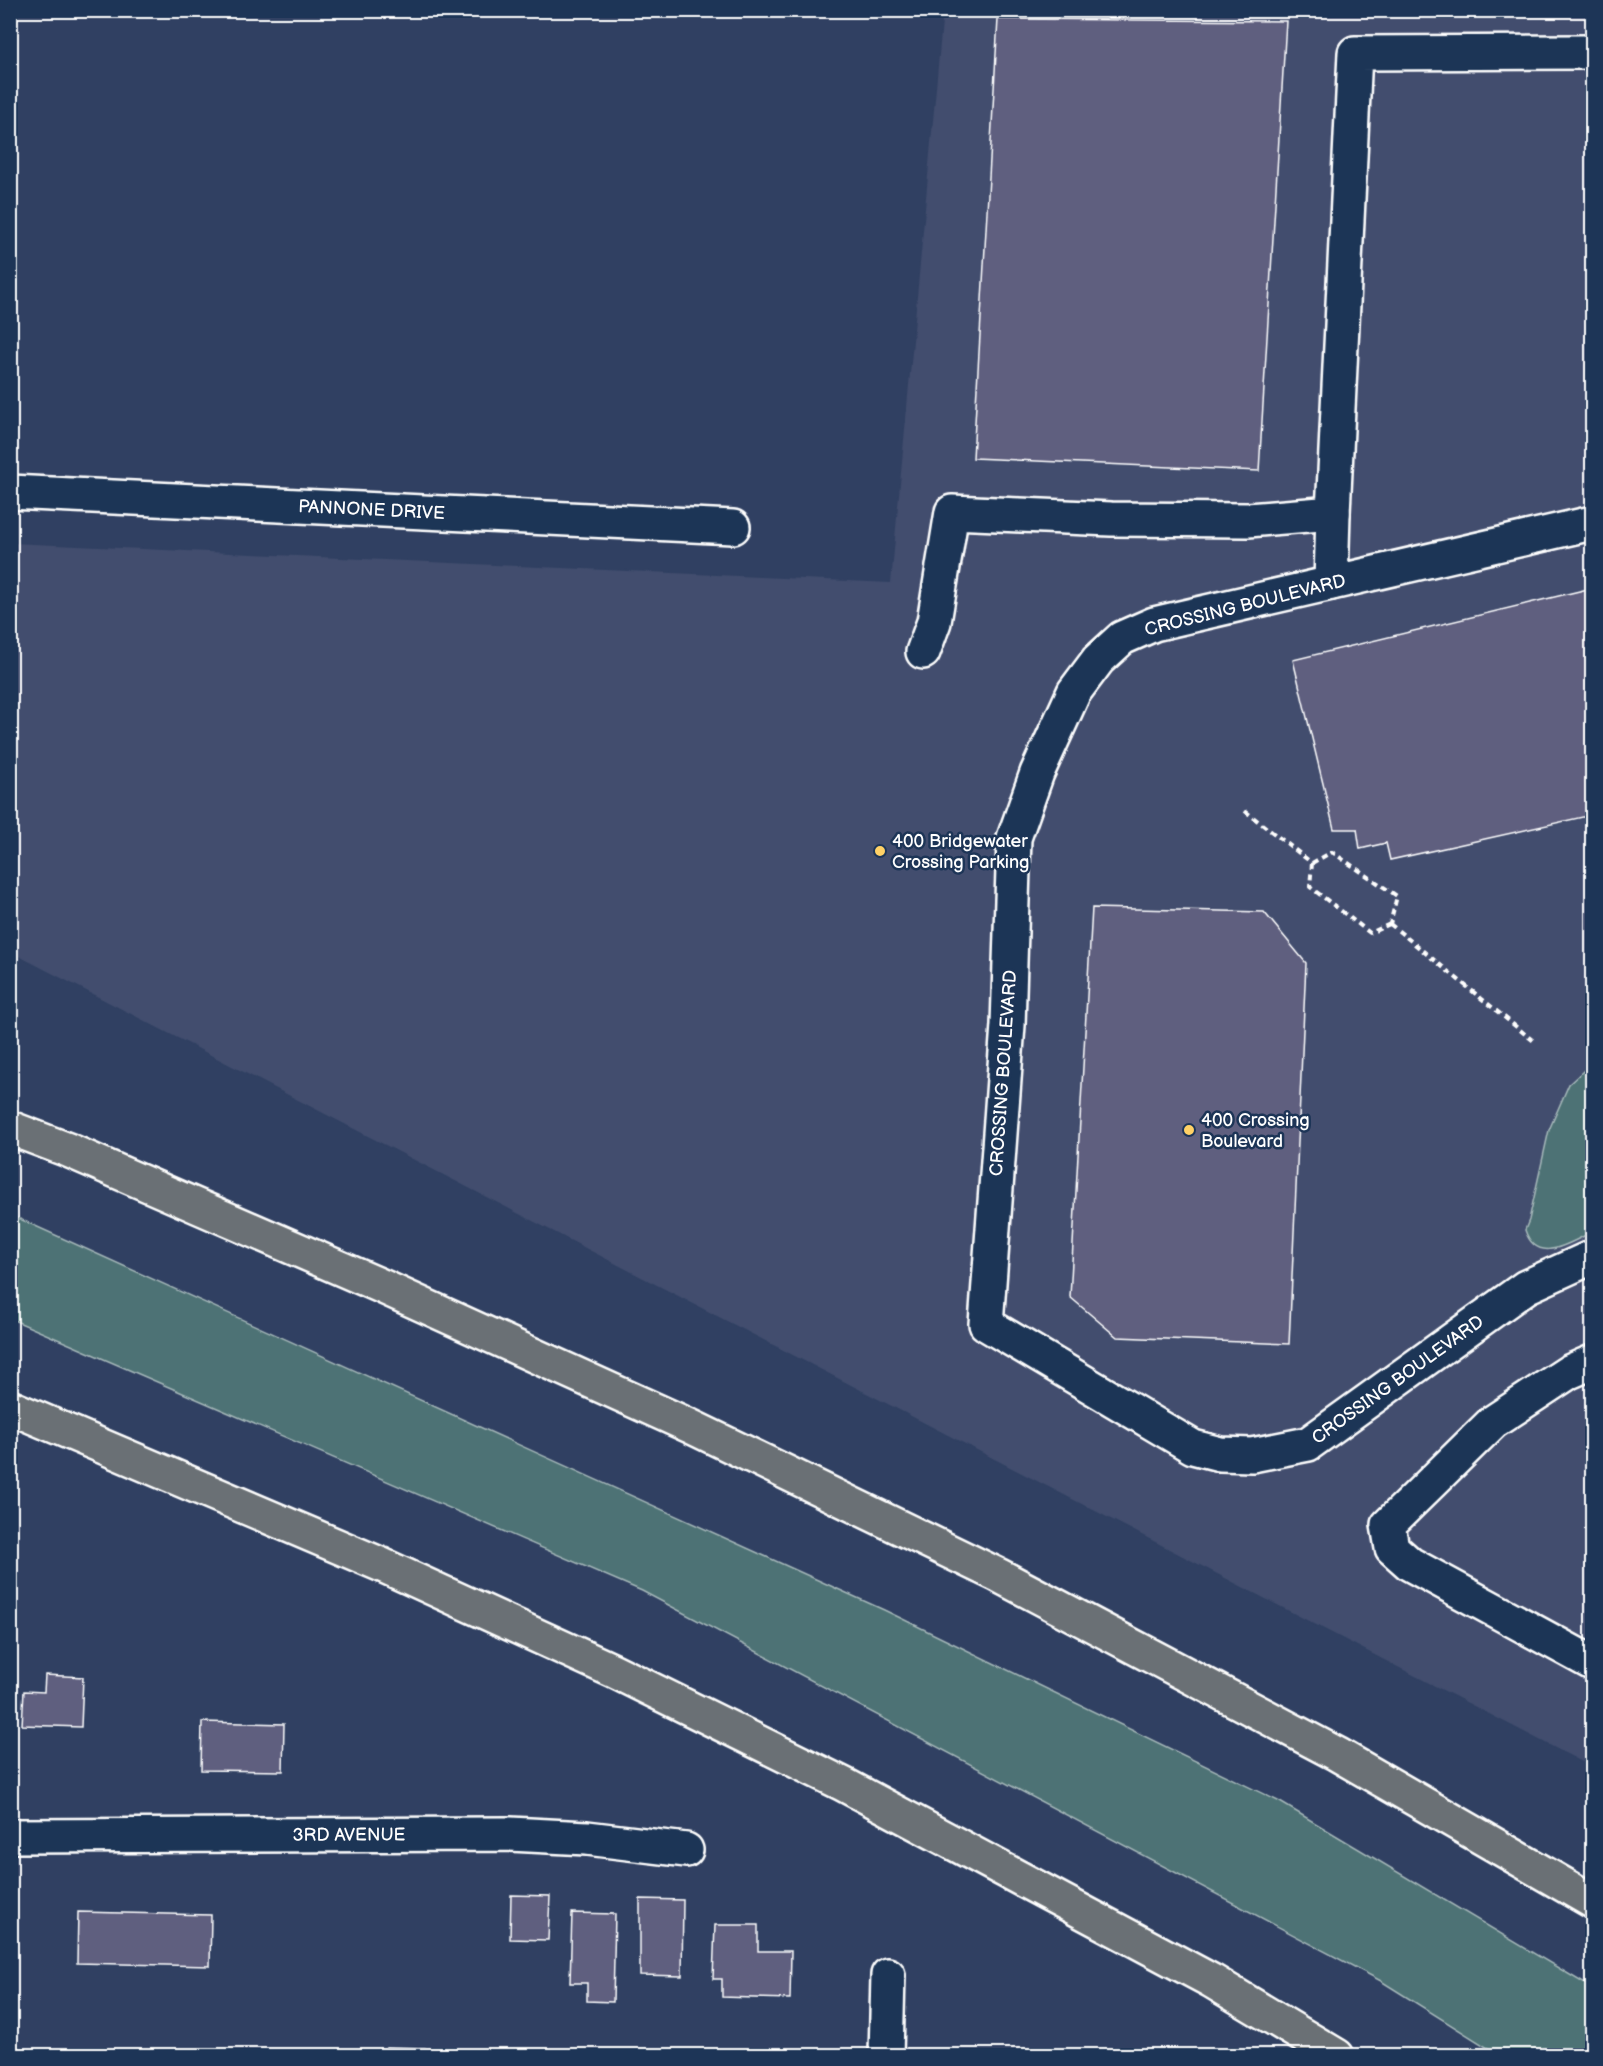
<svg xmlns="http://www.w3.org/2000/svg" width="1603" height="2066" font-family="'Balsamiq Sans',sans-serif">
<style>
.built{fill:#424d6e}
.green{fill:#4d7274;stroke:#a6b8ba;stroke-width:1.5}
.building{fill:#5f5e7f;stroke:#fff;stroke-width:1.5}
.lines{fill:none;stroke-linecap:round;stroke-linejoin:round}
.minor-casing{stroke:#fff;stroke-width:38}
.highway-casing{stroke:#fff;stroke-width:38}
.path{stroke:#fff;stroke-width:4;stroke-dasharray:6 4.5;stroke-linecap:butt}
.minor{stroke:#1d3557;stroke-width:33}
.highway{stroke:#6a7074;stroke-width:33}
.poi-dot{fill:#ffd166;stroke:#1d3557;stroke-width:2}
.labels{text-anchor:middle;stroke-width:5;stroke-linejoin:round;paint-order:stroke}
.street-label{font-size:18px;fill:#fff;stroke:#1d3557}
.poi-label{font-size:18px;fill:#fff;stroke:#1d3557;text-anchor:start}
</style>
<rect width="100%" height="100%" fill="#304062"/>
<filter id="ink" filterUnits="userSpaceOnUse"><feTurbulence type="fractalNoise" baseFrequency=".0167" numOctaves="2"/><feDisplacementMap in="SourceGraphic" scale="12" xChannelSelector="R" yChannelSelector="G"/><feConvolveMatrix kernelMatrix="1 2 1 2 8 2 1 2 1" color-interpolation-filters="sRGB"/></filter>
<g filter="url(#ink)">
<!-- built -->
<polygon class="built" points="943,11 1592,11 1592,1767 11,952 11,543 891,583"/>
<!-- green -->
<g class="green">
<path d="M1592,1063V1232C1569,1243 1537,1266 1525,1230L1529,1220L1549,1130L1569,1084Z"/>
<polygon points="11,1215 884,1610 1280,1802 1592,1988 1592,2055 1499,2055 1381,1981 642,1591 11,1319"/>
</g>
<!-- building -->
<g class="building">
<polygon points="998,19 1286,21 1259,471 973,458"/>
<polygon points="1592,588 1592,815 1390,860 1386,843 1360,849 1357,829 1334,829 1293,660"/>
<polygon points="1092,908 1264,912 1306,963 1289,1344 1117,1337 1070,1297"/>
<polygon points="45,1675 83,1677 81,1727 22,1725 24,1691 44,1692"/>
<polygon points="202,1722 284,1724 283,1771 201,1770"/>
<polygon points="511,1895 550,1896 548,1940 510,1939"/>
<polygon points="640,1899 683,1900 682,1976 640,1975"/>
<polygon points="78,1912 211,1915 210,1966 77,1963"/>
<polygon points="572,1913 615,1914 613,2002 587,2001 587,1983 570,1983"/>
<polygon points="715,1925 758,1925 758,1951 791,1951 790,1999 722,1997 722,1979 713,1979"/>
<polygon points="386,2047 425,2048 424,2056 385,2056"/>
</g>
<g class="lines">
<!-- minor casing -->
<g class="minor-casing">
<g id="minor">
<path id="s1" d="M10,492L733,527"/>
<path id="s2" d="M1592,523L1154,624L1122,638L1098,660L1074,692L1037,773L1014,838L1008,1025L986,1324L1193,1447L1220,1454L1252,1455L1308,1444L1526,1287L1592,1257"/>
<polyline points="1331,583 1333,513 1355,53 1592,52"/>
<polyline points="923,652 934,622 952,512 1111,519 1248,520 1333,513"/>
<polyline points="1592,1362 1569,1372 1493,1422 1388,1525 1392,1548 1410,1564 1592,1663"/>
<path id="s3" d="M10,1836L510,1834L587,1838L686,1850"/>
<polyline points="886,2056 888,1975"/>
</g>
</g>
<!-- highway casing -->
<g class="highway-casing">
<g id="highway">
<polyline points="10,1128 68,1150 379,1285 690,1426 998,1575 1337,1754 1592,1901"/>
<polyline points="10,1407 382,1565 614,1671 843,1784 1212,1981 1337,2056"/>
</g>
</g>
<!-- path -->
<g class="path">
<polyline points="1245,811 1312,863"/>
<polyline points="1312,863 1332,852 1397,896 1390,924"/>
<polyline points="1312,863 1310,887 1370,933 1390,924"/>
<polyline points="1390,924 1536,1043"/>
</g>
<!-- minor -->
<use href="#minor" class="minor"/>
<!-- highway -->
<use href="#highway" class="highway"/>
</g>
</g>
<!-- markers -->
<g class="poi-dot">
<circle cx="880" cy="851" r="6"/>
<circle cx="1189" cy="1130" r="6"/>
</g>
<g class="labels">
<!-- street labels -->
<g class="street-label">
<text dy="6" stroke="none"><textPath href="#s1" startOffset="362">PANNONE DRIVE</textPath></text>
<text transform="translate(1245 605) rotate(-14)" y="6">CROSSING BOULEVARD</text>
<text transform="translate(1003 1073) rotate(-86)" y="6">CROSSING BOULEVARD</text>
<text dy="6" stroke="none"><textPath href="#s2" startOffset="1670">CROSSING BOULEVARD</textPath></text>
<text dy="6" stroke="none"><textPath href="#s3" startOffset="339">3RD AVENUE</textPath></text>
</g>
<!-- poi labels -->
<g class="poi-label">
<text x="892" y="847">400 Bridgewater<tspan x="892" dy="21">Crossing Parking</tspan></text>
<text x="1201" y="1126">400 Crossing<tspan x="1201" dy="21">Boulevard</tspan></text>
</g>
</g>
<!-- margin -->
<rect width="1603" height="2066" fill="none" stroke="#1d3557" stroke-width="36"/>
<rect x="18" y="18" width="1567" height="2030" fill="none" stroke="#fff" stroke-width="2" filter="url(#ink)"/>
</svg>
